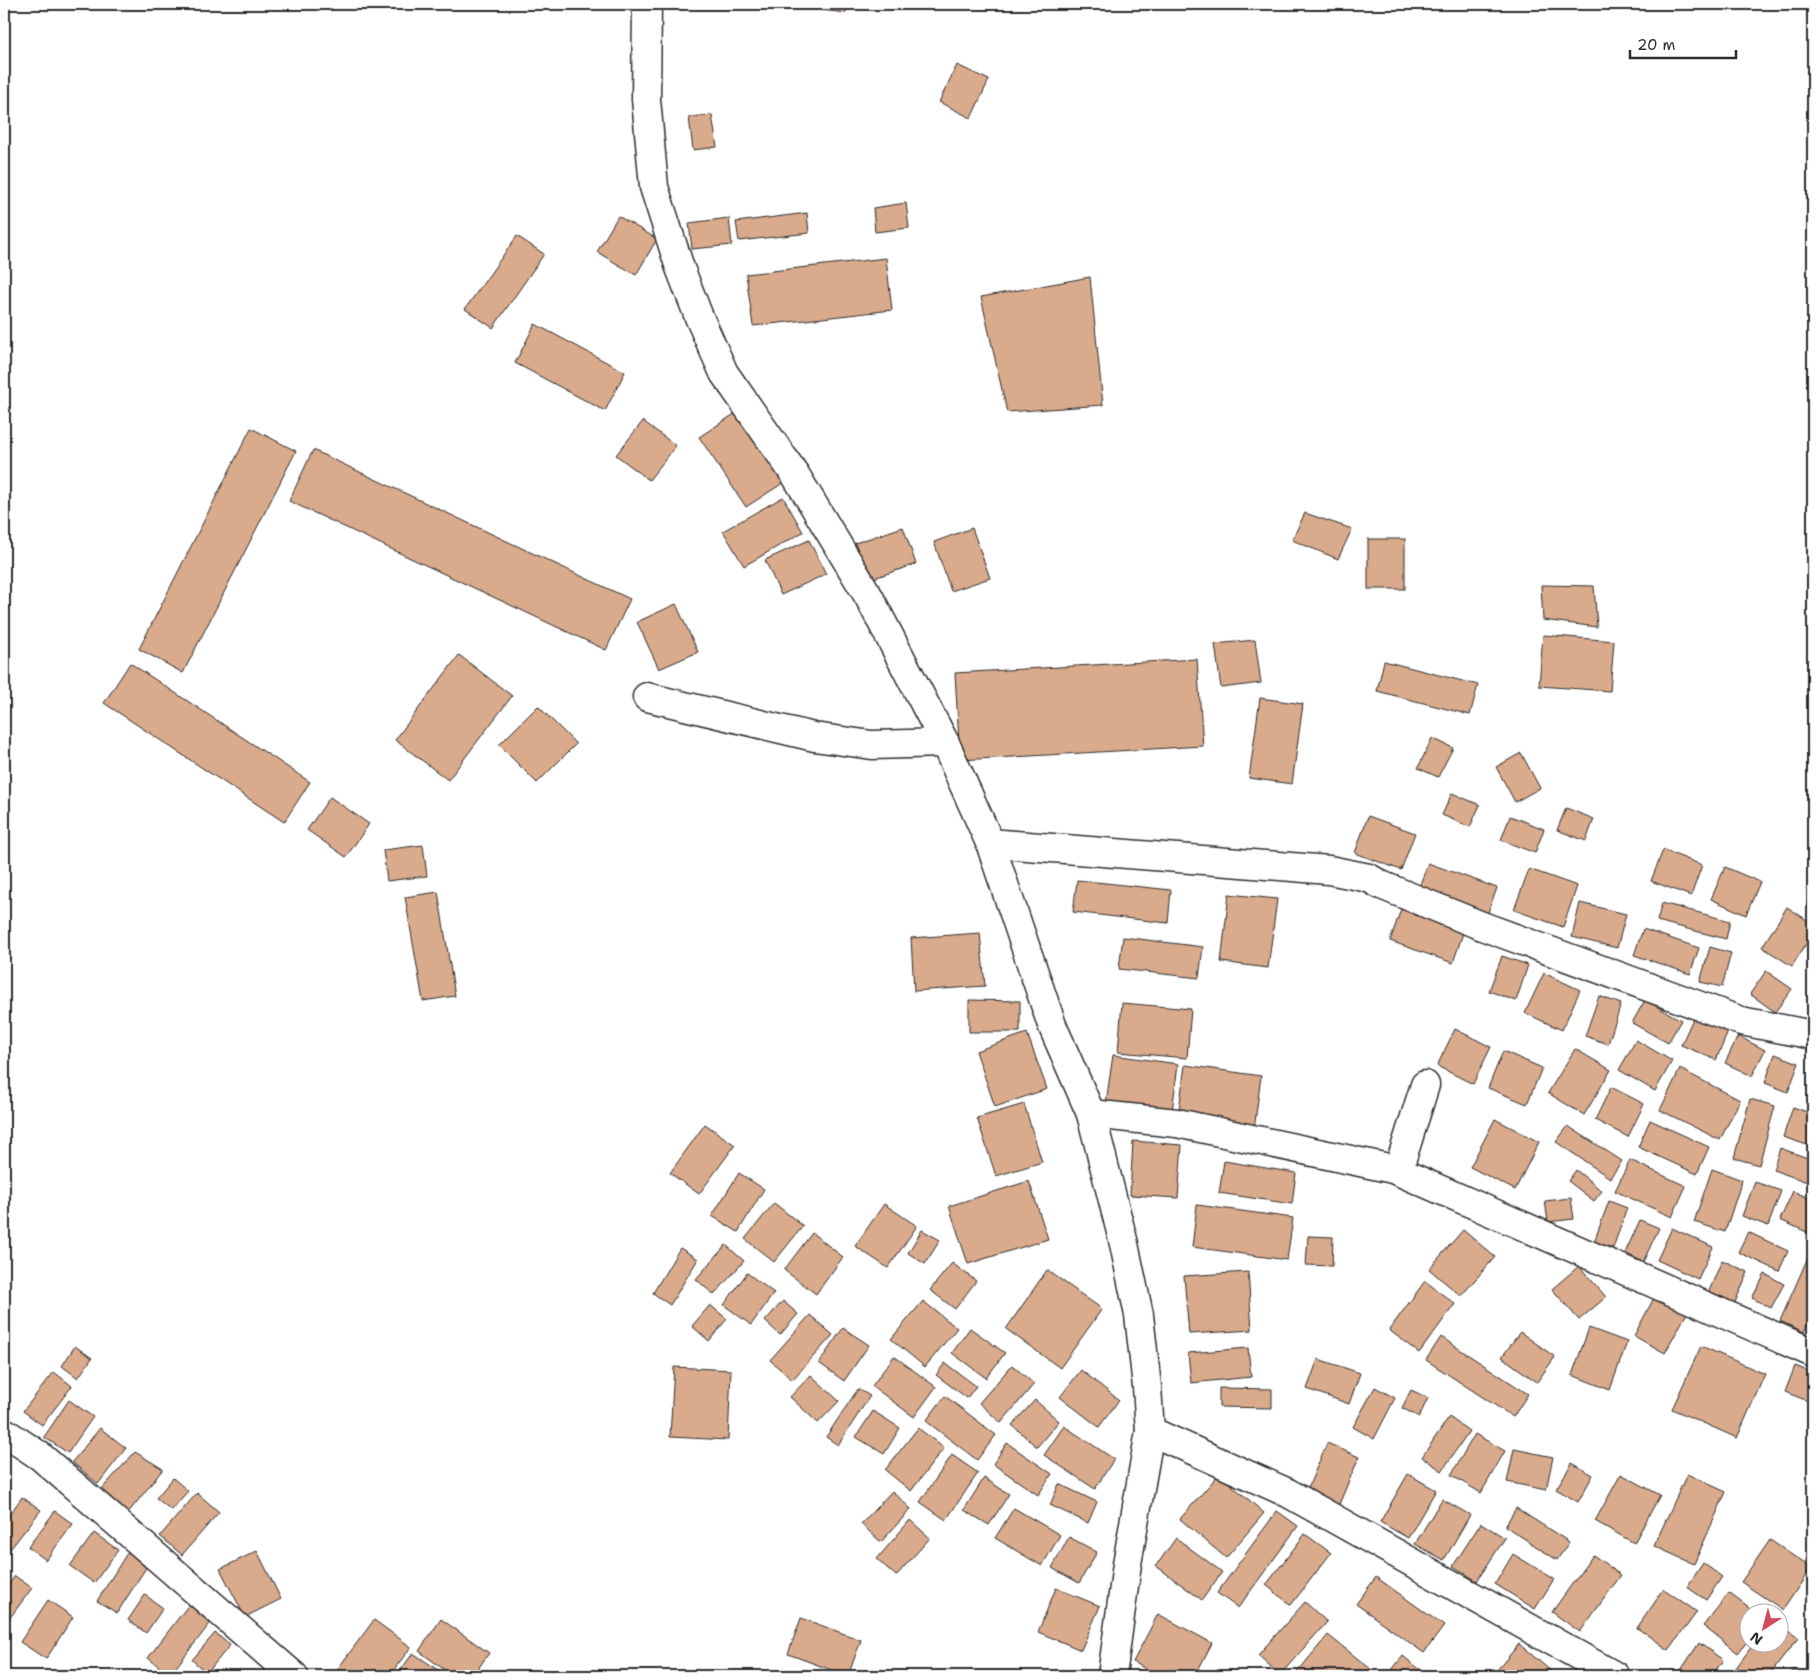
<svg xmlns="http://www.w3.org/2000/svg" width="1817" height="1680" font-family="'Shantell Sans',sans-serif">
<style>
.building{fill:#daaa8c;stroke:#2b2b2b}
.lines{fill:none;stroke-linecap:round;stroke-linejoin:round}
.minor-casing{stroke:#2b2b2b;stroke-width:31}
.minor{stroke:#fff;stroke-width:28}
</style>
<rect width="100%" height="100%" fill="#fff"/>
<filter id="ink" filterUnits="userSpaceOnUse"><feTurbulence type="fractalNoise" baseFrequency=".02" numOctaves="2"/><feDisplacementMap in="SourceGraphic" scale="10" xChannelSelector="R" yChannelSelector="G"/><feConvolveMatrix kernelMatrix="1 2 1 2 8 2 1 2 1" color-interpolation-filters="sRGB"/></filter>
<g filter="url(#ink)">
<!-- building -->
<g class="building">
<polygon points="822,4 847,4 846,13 821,10"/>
<polygon points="957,65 989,80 971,118 939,102"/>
<polygon points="712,115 717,147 693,150 689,117"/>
<polygon points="906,203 909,228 875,232 873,208"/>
<polygon points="807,213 809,233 739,241 736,222"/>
<polygon points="618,216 657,239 636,275 597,252"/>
<polygon points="729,218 732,245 692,249 689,223"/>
<polygon points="517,236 544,254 493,328 465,309"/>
<polygon points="886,258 892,310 753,326 746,274"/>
<polygon points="1090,277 1103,405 1007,412 981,297"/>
<polygon points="535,324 625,372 605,411 515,363"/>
<polygon points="736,413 783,483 746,507 699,437"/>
<polygon points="643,421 676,446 649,480 616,455"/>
<polygon points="251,428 296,451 183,673 139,649"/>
<polygon points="313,450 630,599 606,650 289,501"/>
<polygon points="783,497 803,532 744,566 723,531"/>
<polygon points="1305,513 1352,529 1338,559 1292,540"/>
<polygon points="903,527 916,564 868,580 855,543"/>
<polygon points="972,528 990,578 951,591 934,542"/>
<rect x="1368" y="539" width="37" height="50"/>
<polygon points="809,540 826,574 781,595 765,560"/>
<polygon points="1541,585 1594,586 1597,627 1543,620"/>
<polygon points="676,604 698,652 659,669 637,622"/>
<polygon points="1543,635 1614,641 1610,691 1539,686"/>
<polygon points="1255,640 1261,683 1221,688 1215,644"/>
<polygon points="459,655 512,696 448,780 395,740"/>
<polygon points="1197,659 1203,746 960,760 955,673"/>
<polygon points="1384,661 1478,685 1470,715 1377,691"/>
<polygon points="130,663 310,782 284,822 104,703"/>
<polygon points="1260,698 1303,704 1292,784 1249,778"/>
<polygon points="538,706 576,744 537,783 499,745"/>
<polygon points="1432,738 1453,748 1438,777 1418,768"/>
<polygon points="1521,753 1540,788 1515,802 1496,767"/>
<polygon points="1452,793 1480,805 1470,827 1442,815"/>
<polygon points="330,797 369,824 346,857 307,830"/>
<polygon points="1566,808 1594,819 1586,841 1557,830"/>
<polygon points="1368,816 1415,833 1401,870 1355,853"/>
<polygon points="1510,816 1544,829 1535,853 1501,840"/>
<polygon points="423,845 427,876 387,881 383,850"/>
<polygon points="1663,850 1702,865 1691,896 1651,881"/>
<polygon points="1428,863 1497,888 1487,915 1418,890"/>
<polygon points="1725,867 1760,882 1746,915 1711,899"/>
<polygon points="1529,869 1577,886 1563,927 1514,910"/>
<polygon points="1077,880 1171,890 1168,923 1073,912"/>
<polygon points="438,892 455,996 423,1001 405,897"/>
<polygon points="1229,894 1277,899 1268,968 1221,962"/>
<polygon points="1813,894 1813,910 1807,907"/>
<polygon points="1580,903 1626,914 1617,948 1572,937"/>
<polygon points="1662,903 1730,921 1726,939 1657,921"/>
<polygon points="1787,907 1813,924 1813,933 1792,966 1762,947"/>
<polygon points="1401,909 1464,930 1453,963 1390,941"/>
<polygon points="1643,929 1699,948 1690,974 1634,955"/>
<polygon points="980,933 985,986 914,991 911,938"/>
<polygon points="1123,937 1203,947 1199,978 1119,969"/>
<polygon points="1710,947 1731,953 1722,987 1700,982"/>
<polygon points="1502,956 1528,965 1516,1001 1489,991"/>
<polygon points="1766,971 1792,989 1775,1012 1750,994"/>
<polygon points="1544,973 1580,990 1562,1030 1525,1013"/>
<polygon points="1599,996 1621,1004 1608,1044 1585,1036"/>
<polygon points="969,1000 1020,1001 1020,1032 969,1032"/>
<polygon points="1645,1000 1681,1020 1668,1043 1632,1023"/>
<polygon points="1122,1003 1191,1009 1187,1058 1118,1052"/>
<polygon points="1696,1012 1730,1027 1716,1060 1681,1045"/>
<polygon points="1455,1029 1491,1047 1473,1084 1437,1066"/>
<polygon points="1027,1033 1047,1089 995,1107 976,1051"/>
<polygon points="1738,1036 1765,1050 1752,1076 1725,1063"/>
<polygon points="1636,1040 1672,1061 1655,1091 1619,1070"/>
<polygon points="1575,1049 1611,1070 1584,1115 1548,1093"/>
<polygon points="1503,1051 1542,1068 1527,1104 1488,1088"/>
<polygon points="1775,1054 1799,1063 1788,1092 1765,1083"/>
<polygon points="1113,1055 1178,1064 1172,1112 1106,1103"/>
<polygon points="1185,1065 1261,1076 1254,1130 1178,1118"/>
<polygon points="1680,1069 1740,1100 1720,1140 1660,1110"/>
<polygon points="1611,1087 1644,1104 1628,1137 1595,1120"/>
<polygon points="1750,1099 1775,1106 1759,1165 1734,1158"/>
<polygon points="1024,1104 1042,1162 996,1176 977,1118"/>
<polygon points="1793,1107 1813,1114 1813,1147 1783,1137"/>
<polygon points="1495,1119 1539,1142 1515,1190 1470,1167"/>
<polygon points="1650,1120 1709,1147 1697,1174 1638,1147"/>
<polygon points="705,1124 735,1145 699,1194 670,1173"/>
<polygon points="1568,1126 1622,1161 1610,1178 1556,1142"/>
<polygon points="1133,1141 1182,1145 1178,1198 1130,1195"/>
<polygon points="1780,1148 1813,1160 1813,1184 1773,1170"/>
<polygon points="1630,1160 1686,1186 1672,1217 1615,1191"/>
<polygon points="1224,1161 1296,1173 1292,1204 1219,1193"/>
<polygon points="1712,1169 1742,1180 1725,1232 1694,1222"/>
<polygon points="1576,1170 1602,1191 1594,1201 1568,1181"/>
<polygon points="739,1173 764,1189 738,1232 712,1216"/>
<polygon points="1029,1181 1048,1239 968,1264 949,1206"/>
<polygon points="1755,1182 1781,1191 1768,1226 1742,1216"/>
<polygon points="1793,1191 1813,1200 1813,1223 1809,1233 1780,1220"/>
<polygon points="1571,1198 1574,1219 1548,1222 1545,1201"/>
<polygon points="1609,1201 1627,1208 1613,1248 1594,1242"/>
<polygon points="774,1203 803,1226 774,1262 745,1239"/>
<polygon points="884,1204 917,1226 888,1268 855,1246"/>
<polygon points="1197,1205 1293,1218 1287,1260 1192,1247"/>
<polygon points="1640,1220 1659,1228 1643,1262 1625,1253"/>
<polygon points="1672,1228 1713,1247 1698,1279 1657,1260"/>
<polygon points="922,1230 940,1240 925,1264 908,1253"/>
<polygon points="1463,1230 1495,1257 1461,1296 1429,1269"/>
<polygon points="1748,1232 1788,1251 1779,1271 1738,1252"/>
<polygon points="812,1233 843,1257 816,1294 784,1270"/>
<polygon points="1308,1236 1333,1237 1332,1266 1306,1265"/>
<polygon points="726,1245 744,1261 714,1295 696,1279"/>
<polygon points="1813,1246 1813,1312 1804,1332 1780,1321"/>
<polygon points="680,1248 698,1259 670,1305 653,1293"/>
<polygon points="1722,1260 1748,1272 1733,1307 1707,1296"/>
<polygon points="952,1263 976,1281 955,1309 930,1290"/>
<polygon points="1579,1266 1606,1297 1579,1320 1552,1289"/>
<polygon points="1047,1270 1102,1309 1060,1368 1006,1329"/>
<polygon points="1248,1272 1252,1330 1189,1334 1184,1276"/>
<polygon points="747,1273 774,1293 751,1325 724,1305"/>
<polygon points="1765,1274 1784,1284 1771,1308 1752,1298"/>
<polygon points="1425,1281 1455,1304 1419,1353 1389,1330"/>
<polygon points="1655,1296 1687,1313 1665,1353 1634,1336"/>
<polygon points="783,1301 798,1314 780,1335 765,1321"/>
<polygon points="923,1301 957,1328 925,1367 891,1339"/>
<polygon points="710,1305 727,1319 709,1341 692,1326"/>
<polygon points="810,1315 833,1335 792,1380 770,1360"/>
<polygon points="843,1328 869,1345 844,1381 819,1363"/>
<polygon points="970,1328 1005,1353 986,1378 952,1353"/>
<polygon points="1589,1328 1627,1342 1610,1390 1572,1375"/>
<polygon points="1520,1332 1555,1357 1537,1382 1502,1357"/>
<polygon points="1441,1337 1528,1394 1513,1417 1426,1360"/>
<polygon points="75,1346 92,1358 78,1378 62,1366"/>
<polygon points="1701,1346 1765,1374 1737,1438 1672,1409"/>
<polygon points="1248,1348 1251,1377 1191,1383 1188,1353"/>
<polygon points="894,1356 936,1387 914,1417 872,1386"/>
<polygon points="1318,1359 1360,1373 1349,1404 1307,1389"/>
<polygon points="945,1363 976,1386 967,1398 936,1375"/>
<polygon points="1012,1365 1034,1384 1001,1423 979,1403"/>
<polygon points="1795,1366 1813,1373 1813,1403 1785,1392"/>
<polygon points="674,1367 731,1370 728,1440 670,1437"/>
<polygon points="1081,1370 1119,1400 1099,1427 1060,1397"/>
<polygon points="54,1372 72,1386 42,1425 23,1411"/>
<polygon points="811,1375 839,1401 818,1423 790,1397"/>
<polygon points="1375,1387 1395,1398 1374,1439 1353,1427"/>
<polygon points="1219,1388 1272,1389 1272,1408 1219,1407"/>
<polygon points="858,1389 870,1396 838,1445 826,1437"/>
<polygon points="1411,1390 1428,1398 1419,1417 1402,1408"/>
<polygon points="945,1396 996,1435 977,1460 926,1421"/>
<polygon points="69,1400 93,1417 68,1453 44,1437"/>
<polygon points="1035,1400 1059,1421 1037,1447 1012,1425"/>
<polygon points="873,1411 900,1428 884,1454 856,1437"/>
<polygon points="1449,1417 1469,1431 1442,1471 1422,1457"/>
<polygon points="1064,1426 1114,1459 1095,1489 1044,1455"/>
<polygon points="100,1428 126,1448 98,1484 72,1462"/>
<polygon points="918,1428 944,1448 911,1491 885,1470"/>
<polygon points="1475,1434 1505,1451 1481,1493 1451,1475"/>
<polygon points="1007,1443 1052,1474 1038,1495 993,1464"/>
<polygon points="1327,1443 1359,1457 1337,1509 1305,1495"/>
<polygon points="1514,1449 1553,1457 1546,1490 1507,1482"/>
<polygon points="135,1452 163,1469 128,1513 100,1491"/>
<polygon points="952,1455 978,1473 946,1520 920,1502"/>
<polygon points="1572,1463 1593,1475 1578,1502 1556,1489"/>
<polygon points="1219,1474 1264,1513 1226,1558 1180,1519"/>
<polygon points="1408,1474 1436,1490 1408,1538 1380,1522"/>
<polygon points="1621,1474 1660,1495 1634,1543 1595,1521"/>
<polygon points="1687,1474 1726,1492 1694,1564 1654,1546"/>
<polygon points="173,1478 188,1491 171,1510 156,1498"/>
<polygon points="984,1478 1009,1494 989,1525 964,1510"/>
<polygon points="1059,1484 1097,1502 1088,1523 1050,1505"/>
<polygon points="892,1491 911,1509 881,1542 861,1524"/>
<polygon points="197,1493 219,1512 182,1555 160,1536"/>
<polygon points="22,1497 41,1510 4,1557 4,1522"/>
<polygon points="1442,1499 1470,1515 1444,1560 1415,1544"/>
<polygon points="1014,1508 1060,1535 1042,1566 995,1538"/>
<polygon points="1516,1508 1569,1542 1557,1560 1505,1526"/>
<polygon points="55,1511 73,1524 46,1560 28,1547"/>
<polygon points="1277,1511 1298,1526 1238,1608 1217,1593"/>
<polygon points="910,1520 930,1538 896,1576 877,1559"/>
<polygon points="1481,1523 1505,1538 1477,1581 1453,1566"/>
<polygon points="94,1533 118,1550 94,1583 70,1566"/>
<polygon points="1305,1534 1331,1553 1291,1605 1266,1585"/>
<polygon points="1069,1537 1097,1552 1079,1583 1052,1568"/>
<polygon points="1176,1538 1222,1572 1202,1600 1156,1566"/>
<polygon points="1770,1540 1811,1568 1783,1610 1741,1582"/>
<polygon points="129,1550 149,1563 117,1613 97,1601"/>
<polygon points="257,1551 281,1599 245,1617 220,1569"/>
<polygon points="1513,1554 1554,1579 1535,1609 1495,1584"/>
<polygon points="1593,1555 1621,1575 1580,1632 1552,1612"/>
<polygon points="1703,1563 1722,1577 1706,1600 1687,1587"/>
<polygon points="15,1576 32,1588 9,1619 4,1615 4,1591"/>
<polygon points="1376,1577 1444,1626 1424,1653 1356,1604"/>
<polygon points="1056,1588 1100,1606 1081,1650 1038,1632"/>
<polygon points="1664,1589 1697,1612 1669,1650 1637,1628"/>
<polygon points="1729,1593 1754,1612 1750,1612 1750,1638 1738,1653 1703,1626"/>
<polygon points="145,1595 163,1608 146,1633 128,1620"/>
<polygon points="48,1600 73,1617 46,1659 20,1642"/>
<polygon points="1305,1602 1327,1622 1280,1675 1258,1655"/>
<polygon points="190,1603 212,1621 170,1675 148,1658"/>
<polygon points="1813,1613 1813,1648 1809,1647"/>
<polygon points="1158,1614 1212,1643 1195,1676 1159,1676 1133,1662"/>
<polygon points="801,1618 861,1640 848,1676 788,1654"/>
<polygon points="441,1619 489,1653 473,1676 453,1676 419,1651"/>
<polygon points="374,1620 411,1647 389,1676 343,1676 336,1671"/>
<polygon points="1780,1624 1798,1638 1769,1676 1730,1676 1755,1642 1780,1642"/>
<polygon points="215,1633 230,1645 207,1673 192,1660"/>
<polygon points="1328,1635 1372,1670 1367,1676 1294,1676"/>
<polygon points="1699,1643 1723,1660 1712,1676 1677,1676"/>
<polygon points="1519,1644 1552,1672 1548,1676 1492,1676"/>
<polygon points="413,1653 447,1676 402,1676 398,1674"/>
<polygon points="1403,1656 1428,1676 1387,1676"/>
<polygon points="1794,1669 1805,1676 1789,1676"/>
</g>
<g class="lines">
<!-- minor casing -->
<g class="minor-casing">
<g id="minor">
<polyline points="647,4 646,99 654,187 680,268 699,317 724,373 796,476 869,597 945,743 990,843 1052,1025 1091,1114 1124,1244 1139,1315 1147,1387 1150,1431 1127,1564 1112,1676"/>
<polyline points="647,697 814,737 872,745 945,743"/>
<polyline points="990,843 1329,870 1369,878 1381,885 1482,926 1741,1021 1813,1035"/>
<polyline points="1091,1114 1177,1123 1393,1169 1813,1353"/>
<polyline points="1398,1171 1425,1085"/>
<polyline points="1150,1431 1288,1493 1615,1676"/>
<polyline points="4,1432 40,1456 294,1676"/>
</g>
</g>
<!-- minor -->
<use href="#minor" class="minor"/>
</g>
</g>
<!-- margin -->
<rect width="1817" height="1680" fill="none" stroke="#fff" stroke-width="20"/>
<rect x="10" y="10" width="1797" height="1660" fill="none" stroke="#2b2b2b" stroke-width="2" filter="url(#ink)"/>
<!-- north arrow -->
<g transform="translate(1764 1628) rotate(216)"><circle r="24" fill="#ffffff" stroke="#aaaaaa"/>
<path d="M0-4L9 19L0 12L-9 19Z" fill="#d1495b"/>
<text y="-8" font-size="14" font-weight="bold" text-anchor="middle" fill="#2b2b2b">N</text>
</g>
<!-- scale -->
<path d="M1630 50v8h106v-8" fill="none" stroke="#2b2b2b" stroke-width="2.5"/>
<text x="1637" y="50" font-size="15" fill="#2b2b2b" stroke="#ffffff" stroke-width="4" paint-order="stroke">20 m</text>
</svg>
